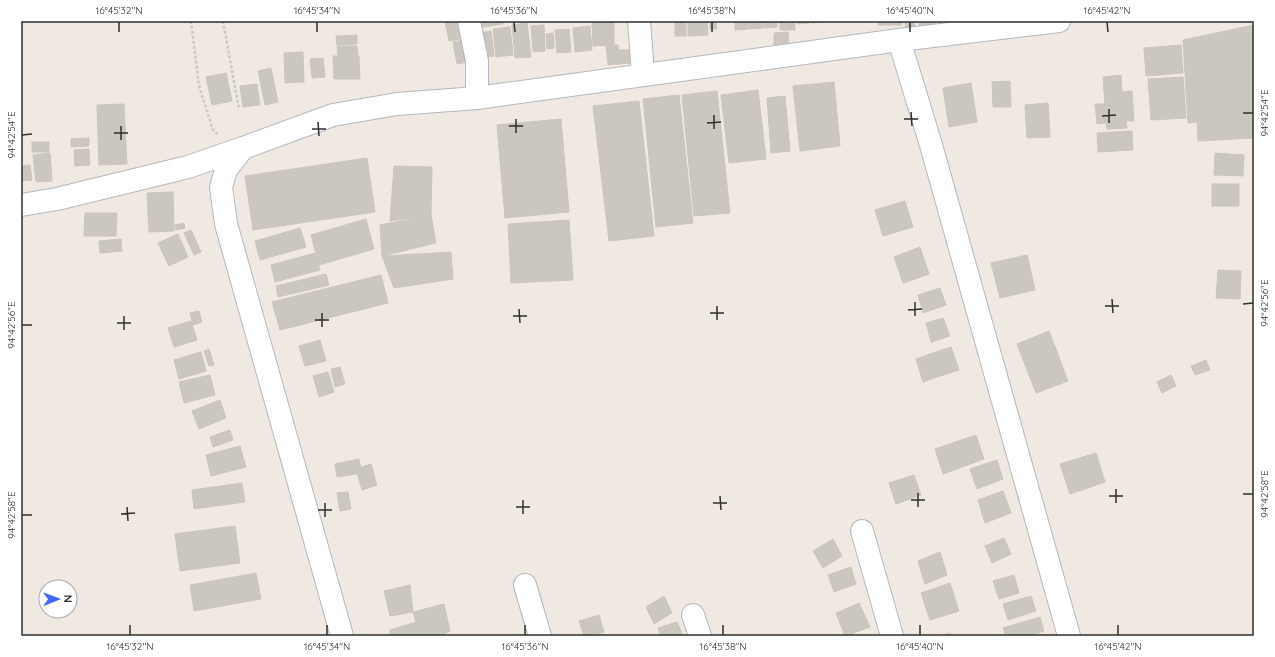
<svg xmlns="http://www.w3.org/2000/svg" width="1275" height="657" font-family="Quicksand,sans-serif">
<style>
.building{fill:#cbc7bf;stroke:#cbc5ba}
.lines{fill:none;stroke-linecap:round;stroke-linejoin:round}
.street-casing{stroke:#b4b7c1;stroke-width:24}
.secondary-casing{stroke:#b4b7c1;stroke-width:24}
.path{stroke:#c9c9c9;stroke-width:2.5;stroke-dasharray:3 2;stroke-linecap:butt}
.street{stroke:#fff;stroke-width:22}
.secondary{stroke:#fff;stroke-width:22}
.ticks{fill:none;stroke:#2e2e2e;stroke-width:1.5}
.neatline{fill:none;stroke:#2e2e2e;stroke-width:1.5}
.ticks-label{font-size:10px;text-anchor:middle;fill:#2e2e2e}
</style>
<rect width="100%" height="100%" fill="#efe9e1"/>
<!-- building -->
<g class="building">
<polygon points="445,21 467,21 470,37 449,41"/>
<polygon points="477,21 502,21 503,24 478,28"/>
<polygon points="592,21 614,21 614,45 593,46"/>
<rect x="675" y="21" width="11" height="15"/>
<polygon points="688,21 707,21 708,35 688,36"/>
<polygon points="710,21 716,21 717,29 710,29"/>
<polygon points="735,21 748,21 748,29 735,30"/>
<polygon points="749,21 762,21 763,28 749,29"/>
<polygon points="764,21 777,21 777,27 764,28"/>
<rect x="780" y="21" width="15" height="9"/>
<polygon points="797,21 809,21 809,23 798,24"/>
<polygon points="811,21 823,21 824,22 812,23"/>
<rect x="878" y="21" width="24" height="4"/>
<polygon points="905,21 914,21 915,29 906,30"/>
<polygon points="919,21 934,21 935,29 919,30"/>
<polygon points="527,23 531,57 515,58 512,25"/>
<polygon points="544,25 545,51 533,52 531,26"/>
<polygon points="1254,25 1253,138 1198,141 1197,122 1188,123 1183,40"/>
<polygon points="590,26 592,50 575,52 573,28"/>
<polygon points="510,27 513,55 496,57 493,29"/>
<polygon points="569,29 571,52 557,53 555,30"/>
<polygon points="491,31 494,56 480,58 477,33"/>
<polygon points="788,32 789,48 774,49 774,33"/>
<polygon points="553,33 554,48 547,49 546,34"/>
<polygon points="357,35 357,44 337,45 336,36"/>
<polygon points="469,39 473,61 457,64 453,42"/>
<polygon points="618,45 620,64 608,65 606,46"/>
<polygon points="1181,45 1183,73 1146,76 1144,48"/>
<polygon points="337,46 357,46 358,55 338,56"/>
<polygon points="619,50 629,50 630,63 620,64"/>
<polygon points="303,52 304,82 285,83 284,53"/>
<polygon points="333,56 359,56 360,79 334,79"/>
<polygon points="323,58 325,77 312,78 310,59"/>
<polygon points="271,68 278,102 265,105 258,71"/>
<polygon points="226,73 232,101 212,105 206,77"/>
<polygon points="1121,75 1122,92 1132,91 1134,121 1126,121 1127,128 1107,129 1106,123 1097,124 1095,104 1105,104 1103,77"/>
<polygon points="1183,77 1186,118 1151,120 1148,79"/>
<polygon points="1010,81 1011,107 993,107 992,82"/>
<polygon points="834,82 840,146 800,151 793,86"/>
<polygon points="971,83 977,122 949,127 943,88"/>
<polygon points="257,84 260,105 243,107 240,86"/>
<polygon points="758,90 766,159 729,163 721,95"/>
<polygon points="717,91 730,213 694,216 682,95"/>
<polygon points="679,95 693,223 656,227 643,99"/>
<polygon points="785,96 790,151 771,153 767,98"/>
<polygon points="639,101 654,236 609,241 593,106"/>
<polygon points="1048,103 1050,137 1027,138 1025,105"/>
<polygon points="124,104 127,164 99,165 97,105"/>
<polygon points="561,119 569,212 505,218 497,125"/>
<polygon points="1132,131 1133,150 1098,152 1097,133"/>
<polygon points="89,138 89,146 71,147 71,139"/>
<rect x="32" y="142" width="17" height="10"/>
<polygon points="89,149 90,165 75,166 74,150"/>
<polygon points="50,153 52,181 36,182 33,155"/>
<polygon points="1215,153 1244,155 1243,176 1214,175"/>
<polygon points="367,158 375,212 253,230 245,176"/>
<polygon points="30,165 32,180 21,181 21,166"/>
<polygon points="394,166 432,167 431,215 390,221"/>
<rect x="1212" y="184" width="27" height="22"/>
<polygon points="173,192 174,231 149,232 147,193"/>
<polygon points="905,201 913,227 883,236 875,210"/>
<polygon points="85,213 117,213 116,236 84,236"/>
<polygon points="431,215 436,243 382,256 380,225"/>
<polygon points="366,219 374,249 319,265 311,235"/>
<polygon points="569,220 573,280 511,283 508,224"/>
<polygon points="184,223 185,228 176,230 175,225"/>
<polygon points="300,228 306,247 260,260 255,241"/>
<polygon points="191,230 201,252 194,255 184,233"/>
<polygon points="178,234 188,257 169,266 158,243"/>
<polygon points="121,239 122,251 100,253 99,241"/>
<polygon points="920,247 929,274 903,283 894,257"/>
<polygon points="451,252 453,279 394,288 382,256"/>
<polygon points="315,253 320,270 275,282 271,265"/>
<polygon points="1027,255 1035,290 1000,298 991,263"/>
<polygon points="1218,270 1241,271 1240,299 1216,298"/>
<polygon points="326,274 329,285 278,297 276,286"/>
<polygon points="381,275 388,303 280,330 272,302"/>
<polygon points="940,288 946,305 923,313 918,295"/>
<polygon points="199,311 202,322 193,325 190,313"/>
<polygon points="943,318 950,336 931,342 926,323"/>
<polygon points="191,321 197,340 174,347 168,328"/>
<polygon points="1049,331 1068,381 1036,393 1017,344"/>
<polygon points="320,340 326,361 305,366 299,346"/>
<polygon points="951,347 959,370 940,376 933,353"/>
<polygon points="209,349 214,365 209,366 204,351"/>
<polygon points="201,352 206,371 179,379 174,360"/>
<polygon points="933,353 940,376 923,382 916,359"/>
<polygon points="1206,360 1210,370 1195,375 1191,366"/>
<polygon points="340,367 345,384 335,387 331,369"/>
<polygon points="328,372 334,392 319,397 313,376"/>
<polygon points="210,375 215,395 184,403 179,382"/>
<polygon points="1171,375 1176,386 1162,393 1157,382"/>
<polygon points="220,400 226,418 199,429 192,411"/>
<polygon points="230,430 233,440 213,447 210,437"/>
<polygon points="976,435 984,459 943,474 935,449"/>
<polygon points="240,446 246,467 211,476 206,455"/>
<polygon points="1096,453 1105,482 1070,494 1060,464"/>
<polygon points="359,459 362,473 337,477 335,464"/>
<polygon points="997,460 1003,479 977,489 970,469"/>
<polygon points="371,464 377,485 362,490 356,469"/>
<polygon points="914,475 921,495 896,504 889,483"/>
<polygon points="242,483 245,502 194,509 192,490"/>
<polygon points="1003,491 1011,513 985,523 978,500"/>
<polygon points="348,492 351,509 340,511 337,493"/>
<polygon points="235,526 240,563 180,571 175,534"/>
<polygon points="1004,538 1011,554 992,563 985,546"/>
<polygon points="833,539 842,556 823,568 813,551"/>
<polygon points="940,552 947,575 925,584 918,561"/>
<polygon points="851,567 856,584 834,592 828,575"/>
<polygon points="256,573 261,599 194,611 190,585"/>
<polygon points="1014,575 1019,593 999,599 993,581"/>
<polygon points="950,583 959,611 930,620 921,593"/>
<polygon points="410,585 413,612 390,616 384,591"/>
<polygon points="664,596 672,613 654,624 646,607"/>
<polygon points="1031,596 1036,611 1008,620 1003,604"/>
<polygon points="859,603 870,627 845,636 836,613"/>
<polygon points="444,604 450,631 439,636 420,636 413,612"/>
<polygon points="599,615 604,632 589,636 584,636 579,621"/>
<polygon points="1040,617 1044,631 1028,636 1006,636 1003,628"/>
<polygon points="420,621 421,636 390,636 390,630"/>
<polygon points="677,622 683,636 661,636 658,628"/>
<polygon points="950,633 951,636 940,636"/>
</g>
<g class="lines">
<!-- street casing -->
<g class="street-casing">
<g id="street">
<polyline points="469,21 477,61 477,98"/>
<polyline points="639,21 643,74"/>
<polyline points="899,40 931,145 1069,636"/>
<polyline points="21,205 57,199 188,167 243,148"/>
<polyline points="862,531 892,636"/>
<polyline points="525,585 540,636"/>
<polyline points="693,615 700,636"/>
</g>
</g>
<!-- secondary casing -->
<g class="secondary-casing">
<polyline id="secondary" points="342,636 226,224 221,187 226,170 243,148 333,115 397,104 477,98 899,40 1059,21"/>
</g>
<!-- path -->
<g class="path">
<polyline points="191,21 199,86 213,130 217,134"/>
<polyline points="223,21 239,109"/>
</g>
<!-- street -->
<use href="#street" class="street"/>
<!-- secondary -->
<use href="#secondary" class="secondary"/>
</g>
<!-- ticks -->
<path class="ticks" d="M119,22V32M317,22V32M514,22L515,32M712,22V32M910,22V32M1107,22L1108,32M1109,109V123M911,112L912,126M1243,113H1253M714,115V129M1102,116L1116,115M516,119V133M904,119H918M318,122L319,136M707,123L721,122M121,126V140M509,126H523M312,129H326M114,133H128M22,135L32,134M1112,299L1113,313M915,302V316M1243,304L1253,303M717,306V320M1105,306H1119M519,309L520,323M908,310L922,309M322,313V327M710,313H724M124,316V330M513,316H527M315,320H329M117,323H131M22,325H32M1116,489V503M918,493V507M1243,494H1253M720,496L721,510M1109,496H1123M523,500V514M911,500H925M325,503V517M713,503H727M127,507L128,521M516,507H530M318,510H332M121,514L135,513M22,515H32M130,625V635M327,625V635M525,625V635M723,625V635M920,625V635M1118,625V635"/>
<!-- border -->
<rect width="1275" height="657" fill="none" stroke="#ffffff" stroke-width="44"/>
<!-- north arrow -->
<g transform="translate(58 599) rotate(89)"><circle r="19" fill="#ffffff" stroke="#ababab"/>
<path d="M0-3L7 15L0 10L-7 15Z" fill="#4264fb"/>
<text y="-6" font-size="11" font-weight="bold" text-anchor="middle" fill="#2e2e2e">N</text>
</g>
<rect x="22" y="22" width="1231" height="613" class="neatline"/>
<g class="ticks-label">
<text x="119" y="14">16°45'32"N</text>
<text x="317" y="14">16°45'34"N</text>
<text x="514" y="14">16°45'36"N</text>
<text x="712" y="14">16°45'38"N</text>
<text x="910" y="14">16°45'40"N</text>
<text x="1107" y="14">16°45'42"N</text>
<text transform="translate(1264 113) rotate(-90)" y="4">94°42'54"E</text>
<text transform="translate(11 135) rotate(-90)" y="4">94°42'54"E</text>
<text transform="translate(1264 303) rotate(-90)" y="4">94°42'56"E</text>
<text transform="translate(11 325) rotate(-90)" y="4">94°42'56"E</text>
<text transform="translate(1264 494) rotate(-90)" y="4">94°42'58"E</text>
<text transform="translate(11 515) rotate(-90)" y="4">94°42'58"E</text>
<text x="130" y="650">16°45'32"N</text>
<text x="327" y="650">16°45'34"N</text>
<text x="525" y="650">16°45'36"N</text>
<text x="723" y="650">16°45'38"N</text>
<text x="920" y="650">16°45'40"N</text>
<text x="1118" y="650">16°45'42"N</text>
</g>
</svg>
